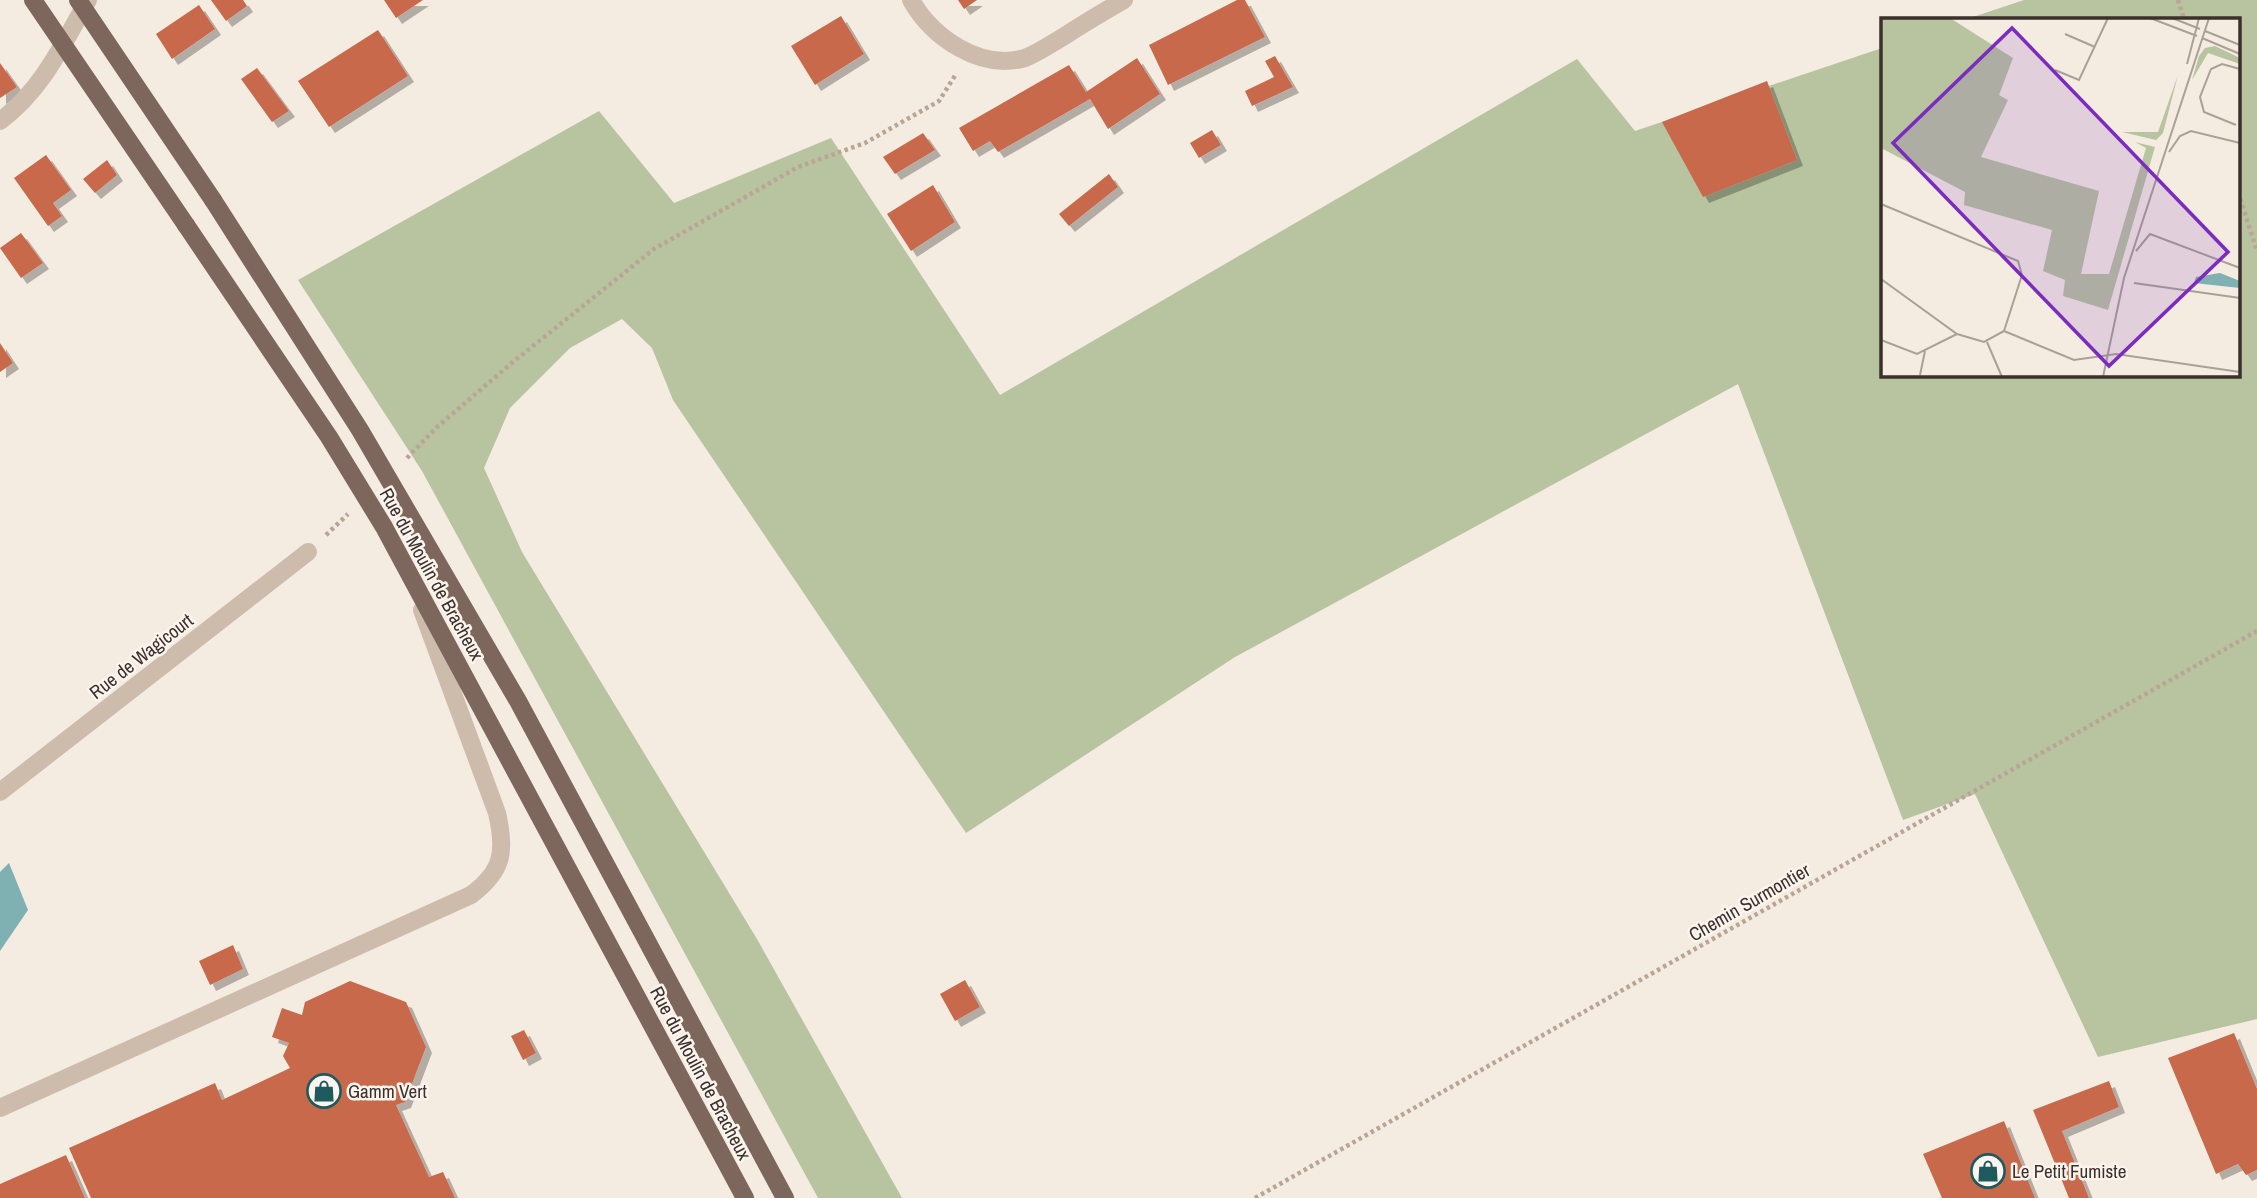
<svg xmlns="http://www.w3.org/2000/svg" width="2257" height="1198" font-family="'Archivo Narrow',sans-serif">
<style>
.green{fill:#b8c4a0}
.water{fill:#7fb0b2}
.building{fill:#c8694b;filter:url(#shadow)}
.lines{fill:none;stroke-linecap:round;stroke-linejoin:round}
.path{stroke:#b9a596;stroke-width:4.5;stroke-dasharray:3.5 3.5;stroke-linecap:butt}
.minor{stroke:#cdbbac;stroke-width:18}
.major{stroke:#7d675c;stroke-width:18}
.major-bridge{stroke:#7d675c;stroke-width:18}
.labels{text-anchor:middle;stroke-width:5;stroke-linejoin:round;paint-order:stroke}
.street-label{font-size:19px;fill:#3b302b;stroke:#fbf5ee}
.poi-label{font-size:19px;fill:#3b302b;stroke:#fbf5ee;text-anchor:start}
.inset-road{fill:none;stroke:#aaa098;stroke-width:2}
.view{fill:#7b2cbf;fill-opacity:0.15;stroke:#7b2cbf;stroke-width:3.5}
.inset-edge{fill:none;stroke:#3b302b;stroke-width:3.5}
</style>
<defs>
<filter id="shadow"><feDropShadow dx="6" dy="6" stdDeviation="0" flood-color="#0004"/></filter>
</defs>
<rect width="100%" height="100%" fill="#f4ebe1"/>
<!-- green -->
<polygon class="green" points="2024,0 2257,0 2257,1019 2098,1057 1975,794 1903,820 1738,384 1235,657 966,833 673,400 652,348 622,319 570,348 510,408 484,468 522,552 757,939 902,1198 818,1198 422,471 298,280 599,111 674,203 831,138 1000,395 1577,59 1635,131 1882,48 1882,374 2238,374 2238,19 1967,19"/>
<!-- water -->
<polygon class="water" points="9,863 28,910 0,951 0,872"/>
<!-- building -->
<g class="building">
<polygon points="211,0 243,0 247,6 226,21"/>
<polygon points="384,0 423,0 396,18"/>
<polygon points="958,0 977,0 964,9"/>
<polygon points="1237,0 1245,0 1265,37 1168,85 1149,45"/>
<polygon points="199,5 215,29 172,59 156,34"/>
<polygon points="841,16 864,54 815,85 791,46"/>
<polygon points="378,30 408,76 329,127 298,81"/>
<polygon points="1275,56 1293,87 1252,106 1245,91 1274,77 1265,61"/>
<polygon points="1137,58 1160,94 1108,129 1090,99 998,152 990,141 973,151 959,128 1069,65 1086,92"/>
<polygon points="0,63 17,87 0,98"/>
<polygon points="257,68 289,111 272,122 241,79"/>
<polygon points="1767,81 1797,160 1703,197 1662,122"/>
<polygon points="1212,130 1221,145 1199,158 1190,143"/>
<polygon points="923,133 935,150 895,174 883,157"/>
<polygon points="46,155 71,190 53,203 62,216 48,226 14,178"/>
<polygon points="107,160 117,175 95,193 83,179"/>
<polygon points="1109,174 1118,187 1069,226 1059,214"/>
<polygon points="933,185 955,222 911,251 887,214"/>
<polygon points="21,233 43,263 21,278 0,248"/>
<polygon points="0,343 13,363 0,372"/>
<polygon points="233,945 243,969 210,985 199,961"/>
<polygon points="965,980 980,1007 955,1021 940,994"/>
<polygon points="350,981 406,1002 426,1047 405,1102 396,1105 429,1177 443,1172 455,1198 91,1198 69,1148 215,1083 222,1100 290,1068 283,1056 289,1043 272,1037 282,1008 302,1015 305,1002"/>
<polygon points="524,1030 536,1053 523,1060 511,1036"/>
<polygon points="2234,1033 2257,1089 2257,1170 2246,1175 2238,1164 2216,1174 2168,1058"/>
<polygon points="2109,1081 2119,1107 2062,1131 2089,1198 2069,1198 2033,1110"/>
<polygon points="2004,1121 2035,1198 1942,1198 1923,1154"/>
<polygon points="66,1155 85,1198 0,1198 0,1184"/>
</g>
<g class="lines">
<!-- path -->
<g class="path">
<polyline points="2178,0 2184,19"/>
<polyline points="2238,192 2257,251"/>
<polyline points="407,458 437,427 513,362 654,249 798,167 865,143 939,101 956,74"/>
<polyline points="326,535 348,514"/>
<polyline points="1255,1198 2257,631"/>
</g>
<!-- minor -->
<g class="minor">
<path d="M911,0C932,37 980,71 1025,58C1038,53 1051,44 1063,37C1083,24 1103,12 1124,0"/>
<path d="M0,121C42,90 63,44 88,0"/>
<polyline points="0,792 308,552"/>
<path d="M0,1108L471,895C503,871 506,852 497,813L422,610"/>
</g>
<!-- major -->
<g class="major">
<polyline points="213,200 360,430 518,701 785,1198"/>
<polyline points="186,225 329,437 384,527 745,1198"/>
</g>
<!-- major-bridge -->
<g class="major-bridge">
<polyline points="33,0 186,225"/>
<polyline points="78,0 213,200"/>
</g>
</g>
<!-- icons -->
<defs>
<g id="shop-ring" transform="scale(1.75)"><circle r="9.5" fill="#fbf5ee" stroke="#1f5a5e" stroke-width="1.5"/><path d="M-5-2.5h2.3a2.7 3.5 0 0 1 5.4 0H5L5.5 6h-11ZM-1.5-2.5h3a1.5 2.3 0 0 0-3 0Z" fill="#1f5a5e"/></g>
</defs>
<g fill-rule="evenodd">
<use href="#shop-ring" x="324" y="1091"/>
<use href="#shop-ring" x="1988" y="1171"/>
</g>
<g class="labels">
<!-- street labels -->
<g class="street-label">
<text transform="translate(432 574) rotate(61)" y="7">Rue du Moulin de Bracheux</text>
<text transform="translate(141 656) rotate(-38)" y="7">Rue de Wagicourt</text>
<text transform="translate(1749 902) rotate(-30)" y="7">Chemin Surmontier</text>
<text transform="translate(701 1073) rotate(62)" y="7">Rue du Moulin de Bracheux</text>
</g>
<!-- poi labels -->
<g class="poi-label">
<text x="348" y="1098">Gamm Vert</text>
<text x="2012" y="1178">Le Petit Fumiste</text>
</g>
</g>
<!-- overview -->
<g transform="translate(1881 18)">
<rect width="359" height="359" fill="#f4ebe1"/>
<path d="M0,0H69L132,40L118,77L127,82L100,139L218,173L200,256H228L265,130L254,124L274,129L227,292L182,278L184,262L162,253L171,212L83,187L84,174L0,130ZM334,28L359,40V46L327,35L311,62L318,38L324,30ZM297,57L282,115L275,122L241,114H277Z" fill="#b8c4a0"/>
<path d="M339,255L359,263V270L313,265L315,259Z" fill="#7fb0b2"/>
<path class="inset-road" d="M269,0L316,18M291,0L319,11M324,13L359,27M184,16L214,29M321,20L359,36M306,46L318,0M174,52L198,62L227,0M355,107L323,94L319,79L330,51L341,46L359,51M288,134L299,118L310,113L359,125M0,186L137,243L141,257L123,313M255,233L269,216L359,250M0,261L76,316L103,324L123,313M253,265L359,280M123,313L193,342L235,336L359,354M0,322L36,336L76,316M106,324L121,359M39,357L44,333M222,359L243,260L328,0"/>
<path class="view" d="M131,10L347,234L228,348L12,125Z"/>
<rect width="359" height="359" class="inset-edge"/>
</g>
</svg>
